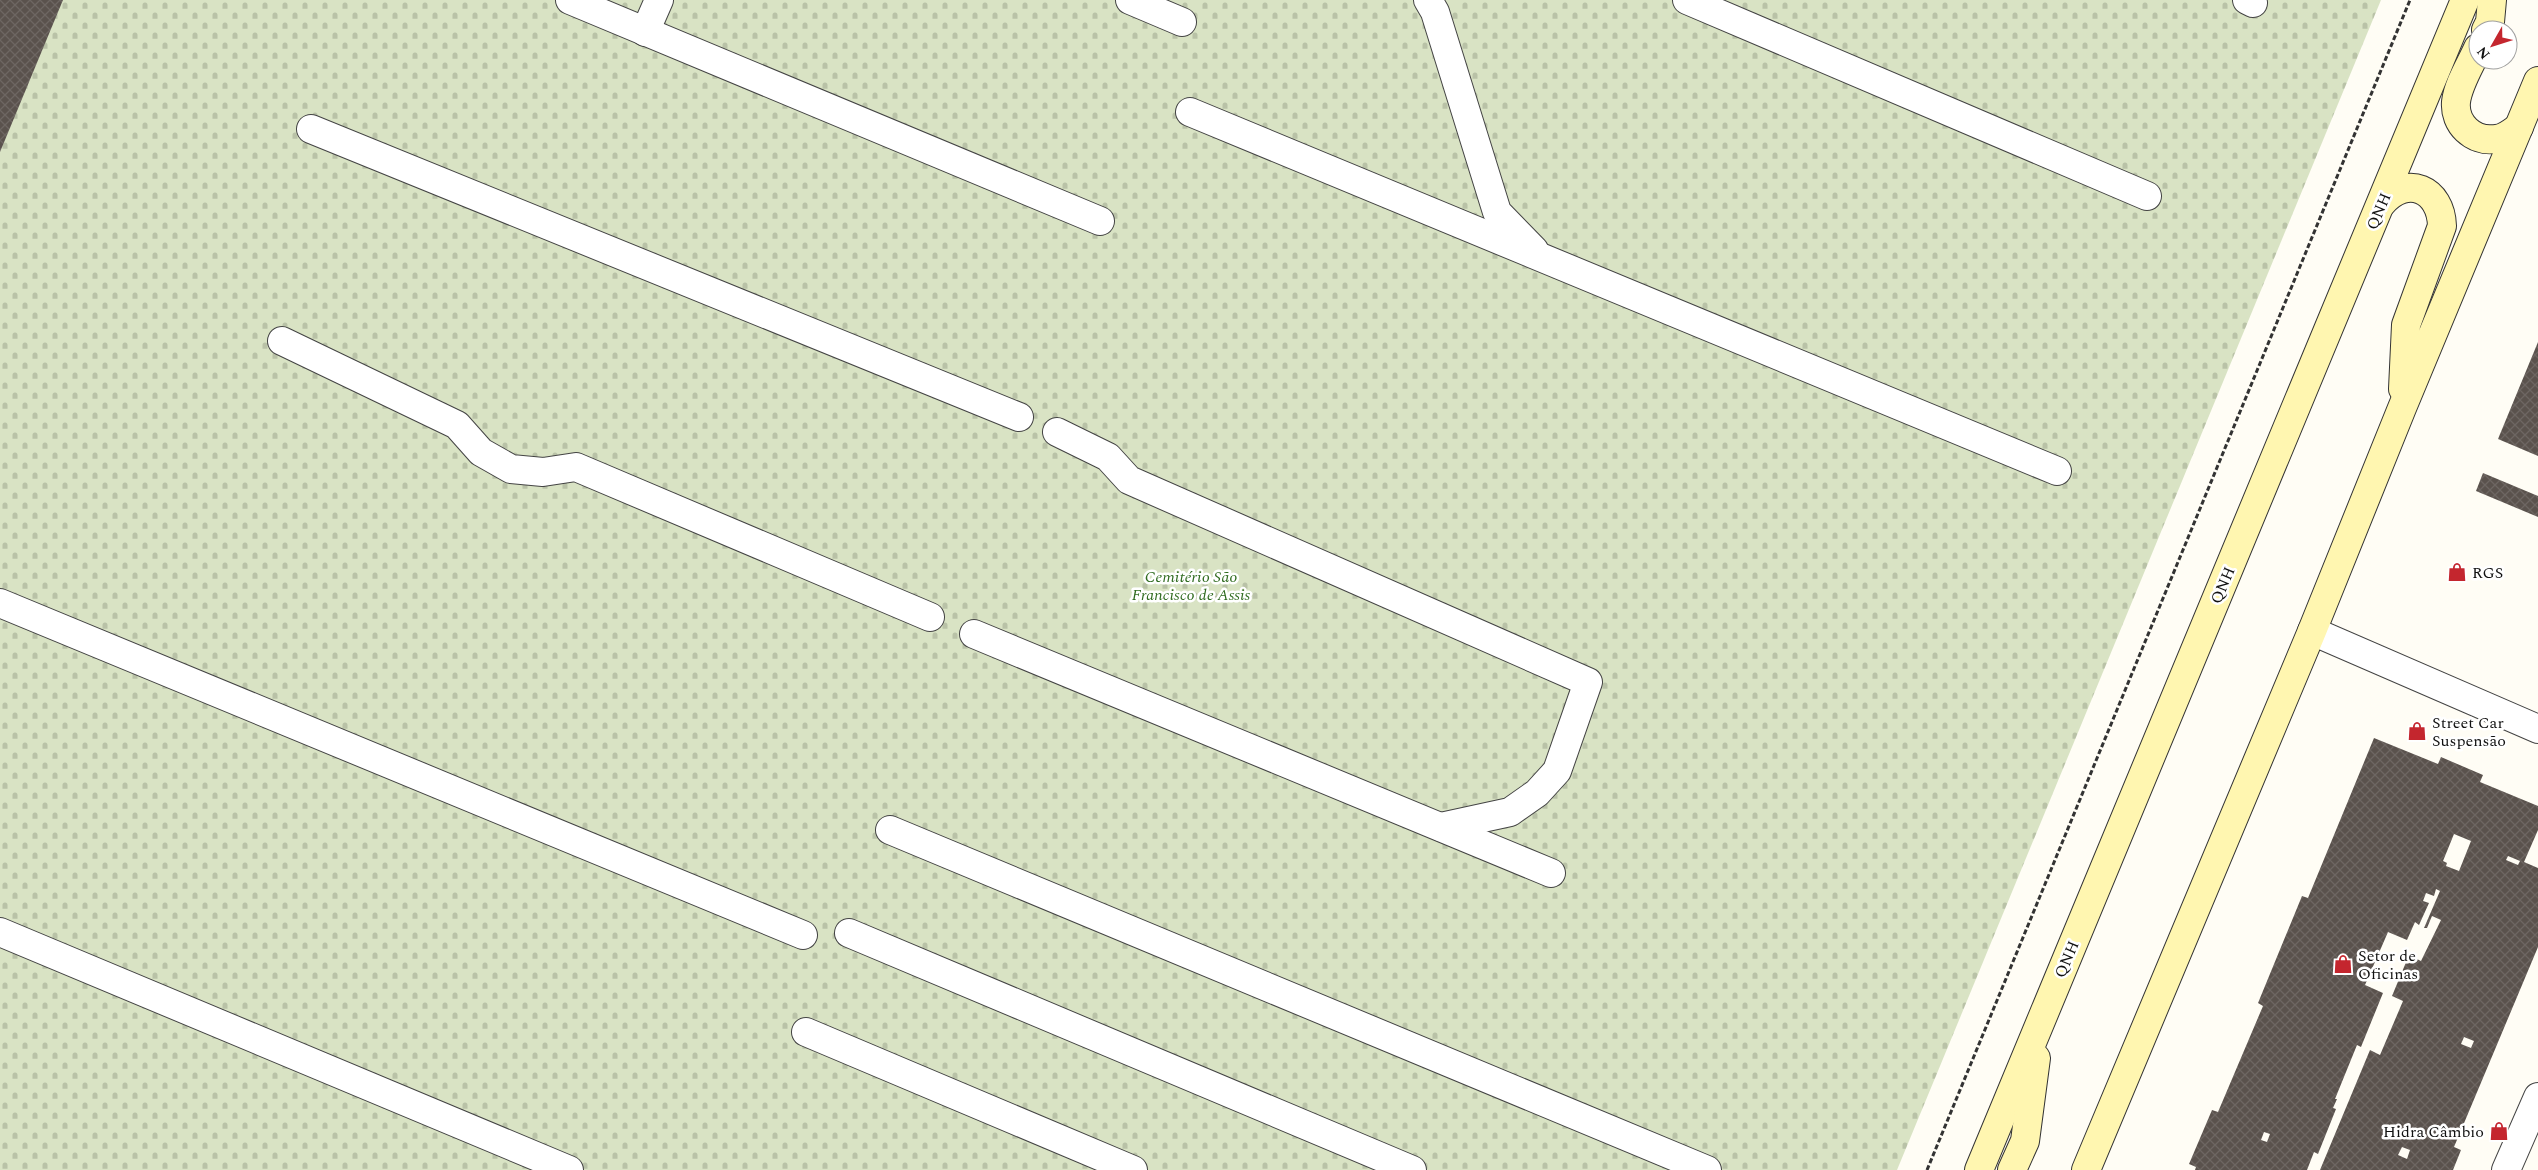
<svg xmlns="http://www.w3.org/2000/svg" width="2538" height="1170" font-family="Spectral,serif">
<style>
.cemetery{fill:url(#cemetery-stones)}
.building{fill:url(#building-cross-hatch);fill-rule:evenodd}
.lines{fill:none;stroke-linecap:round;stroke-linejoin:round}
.street-casing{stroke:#444;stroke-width:30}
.secondary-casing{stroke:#333;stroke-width:30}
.path{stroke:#333;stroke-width:3;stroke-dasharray:5 2.5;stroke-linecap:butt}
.street{stroke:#fff;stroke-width:28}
.secondary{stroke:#fff6b0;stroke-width:28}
.labels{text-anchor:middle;stroke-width:5;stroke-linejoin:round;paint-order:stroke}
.street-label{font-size:16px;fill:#111;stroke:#fff}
.poi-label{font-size:16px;fill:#111;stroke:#fff;text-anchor:start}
.park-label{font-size:16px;font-style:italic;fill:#2f6b1f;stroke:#fff}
</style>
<defs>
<pattern id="cemetery-stones" width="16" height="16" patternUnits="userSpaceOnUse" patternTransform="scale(1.25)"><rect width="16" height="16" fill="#d9e3c4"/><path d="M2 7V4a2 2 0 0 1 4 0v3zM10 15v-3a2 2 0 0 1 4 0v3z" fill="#b9c2a7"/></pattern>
<pattern id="building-cross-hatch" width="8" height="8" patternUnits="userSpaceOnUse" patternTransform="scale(1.25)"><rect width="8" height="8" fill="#5a524d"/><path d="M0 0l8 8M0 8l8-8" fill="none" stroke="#6d6662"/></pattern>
</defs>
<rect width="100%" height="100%" fill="#fffdf5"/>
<!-- cemetery -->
<polygon class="cemetery" points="54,0 2381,0 1897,1170 0,1170 0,131"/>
<!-- building -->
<g class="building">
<polygon points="0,0 63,0 0,152"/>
<polygon points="2538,342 2538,456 2498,439"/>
<polygon points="2483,473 2538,496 2538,517 2476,491"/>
<path d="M2374,738L2438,764L2441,757L2483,775L2480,782L2538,806V830L2524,862L2538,868V947L2454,1147L2461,1150L2453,1170H2320L2370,1050L2380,1055L2403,1001L2392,996L2409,955L2421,961L2441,920L2432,916L2427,928H2424L2440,891L2436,889L2434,896L2426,893L2423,901L2429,903L2419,925L2415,922L2407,940L2388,932L2365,985L2383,993L2361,1047L2357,1045L2335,1099H2337L2333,1108L2336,1109L2318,1154L2314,1152L2307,1170H2195L2196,1167L2189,1164L2212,1110L2218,1112L2263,1006L2258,1003L2302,896L2308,898ZM2454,834L2471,841L2459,871L2446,866L2447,863L2443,861ZM2508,856L2520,861L2518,865L2506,860ZM2464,1037L2474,1041L2471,1048L2461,1044ZM2264,1132L2270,1134L2267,1142L2261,1140ZM2402,1147L2410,1150L2407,1159L2398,1155Z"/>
</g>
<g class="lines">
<!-- street casing -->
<g class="street-casing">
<g id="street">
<polyline points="570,0 1100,221"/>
<polyline points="1130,0 1182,22"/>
<polyline points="1428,0 1435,12 1497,212 1534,250"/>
<polyline points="1687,0 2147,196"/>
<polyline points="2247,0 2253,3"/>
<polyline points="645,32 659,0"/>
<polyline points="1190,112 2057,471"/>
<polyline points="311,129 1019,417"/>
<polyline points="282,341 457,425 481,452 511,469 543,472 576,467 930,617"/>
<polyline points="1057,432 1108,457 1129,480 1588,682 1557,771 1537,793 1510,812 1441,827"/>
<polyline points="0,603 803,935"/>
<polyline points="2312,631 2538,729"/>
<polyline points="974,634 1551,873"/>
<polyline points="890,830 1707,1170"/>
<polyline points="0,932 569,1170"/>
<polyline points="849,933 1412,1170"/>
<polyline points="806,1032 1133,1170"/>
<polyline points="2506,1170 2538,1097"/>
</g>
</g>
<!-- secondary casing -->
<g class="secondary-casing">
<g id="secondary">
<polyline points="2486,30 2490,22 2492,0"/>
<path d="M2478,48C2471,64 2458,84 2456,102C2454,124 2473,142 2495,139C2504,139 2512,132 2519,127"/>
<path d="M2382,203C2407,174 2441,189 2442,226L2406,325L2403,389"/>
<polyline points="1979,1170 2465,0"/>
<polyline points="2012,1170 2025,1141 2036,1058"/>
<polyline points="2086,1170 2312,631 2402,408 2538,81"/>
</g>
</g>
<!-- path -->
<polyline class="path" points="1927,1170 2410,0"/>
<!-- street -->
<use href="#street" class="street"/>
<!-- secondary -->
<use href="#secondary" class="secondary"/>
</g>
<!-- icons -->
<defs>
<g id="shop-bare" transform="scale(1.5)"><path d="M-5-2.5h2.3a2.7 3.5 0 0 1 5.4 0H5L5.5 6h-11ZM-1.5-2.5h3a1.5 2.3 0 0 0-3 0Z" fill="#c4262e" stroke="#fff" stroke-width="2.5" paint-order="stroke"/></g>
</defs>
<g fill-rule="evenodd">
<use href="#shop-bare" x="2457" y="572"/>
<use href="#shop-bare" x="2417" y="731"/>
<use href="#shop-bare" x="2343" y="964"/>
<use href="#shop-bare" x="2499" y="1131"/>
</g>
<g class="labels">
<!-- street labels -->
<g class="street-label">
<text transform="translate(2378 211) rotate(-67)" y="6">QNH</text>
<text transform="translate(2222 585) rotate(-67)" y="6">QNH</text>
<text transform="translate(2066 959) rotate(-67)" y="6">QNH</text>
</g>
<!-- poi labels -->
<g class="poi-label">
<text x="2472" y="578">RGS</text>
<text x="2432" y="728">Street Car<tspan x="2432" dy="18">Suspensão</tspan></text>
<text x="2358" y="961">Setor de<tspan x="2358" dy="18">Oficinas</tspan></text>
<text x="2484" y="1137" text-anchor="end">Hidra Câmbio</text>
</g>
<!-- park labels -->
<g class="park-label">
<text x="1191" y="582">Cemitério São<tspan x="1191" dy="18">Francisco de Assis</tspan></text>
</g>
</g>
<!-- north arrow -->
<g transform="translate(2493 45) rotate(231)"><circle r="24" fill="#ffffff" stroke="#a0a0a0"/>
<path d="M0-4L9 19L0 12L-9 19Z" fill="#c4262e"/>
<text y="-8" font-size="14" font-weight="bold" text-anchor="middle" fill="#111111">N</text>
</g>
</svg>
